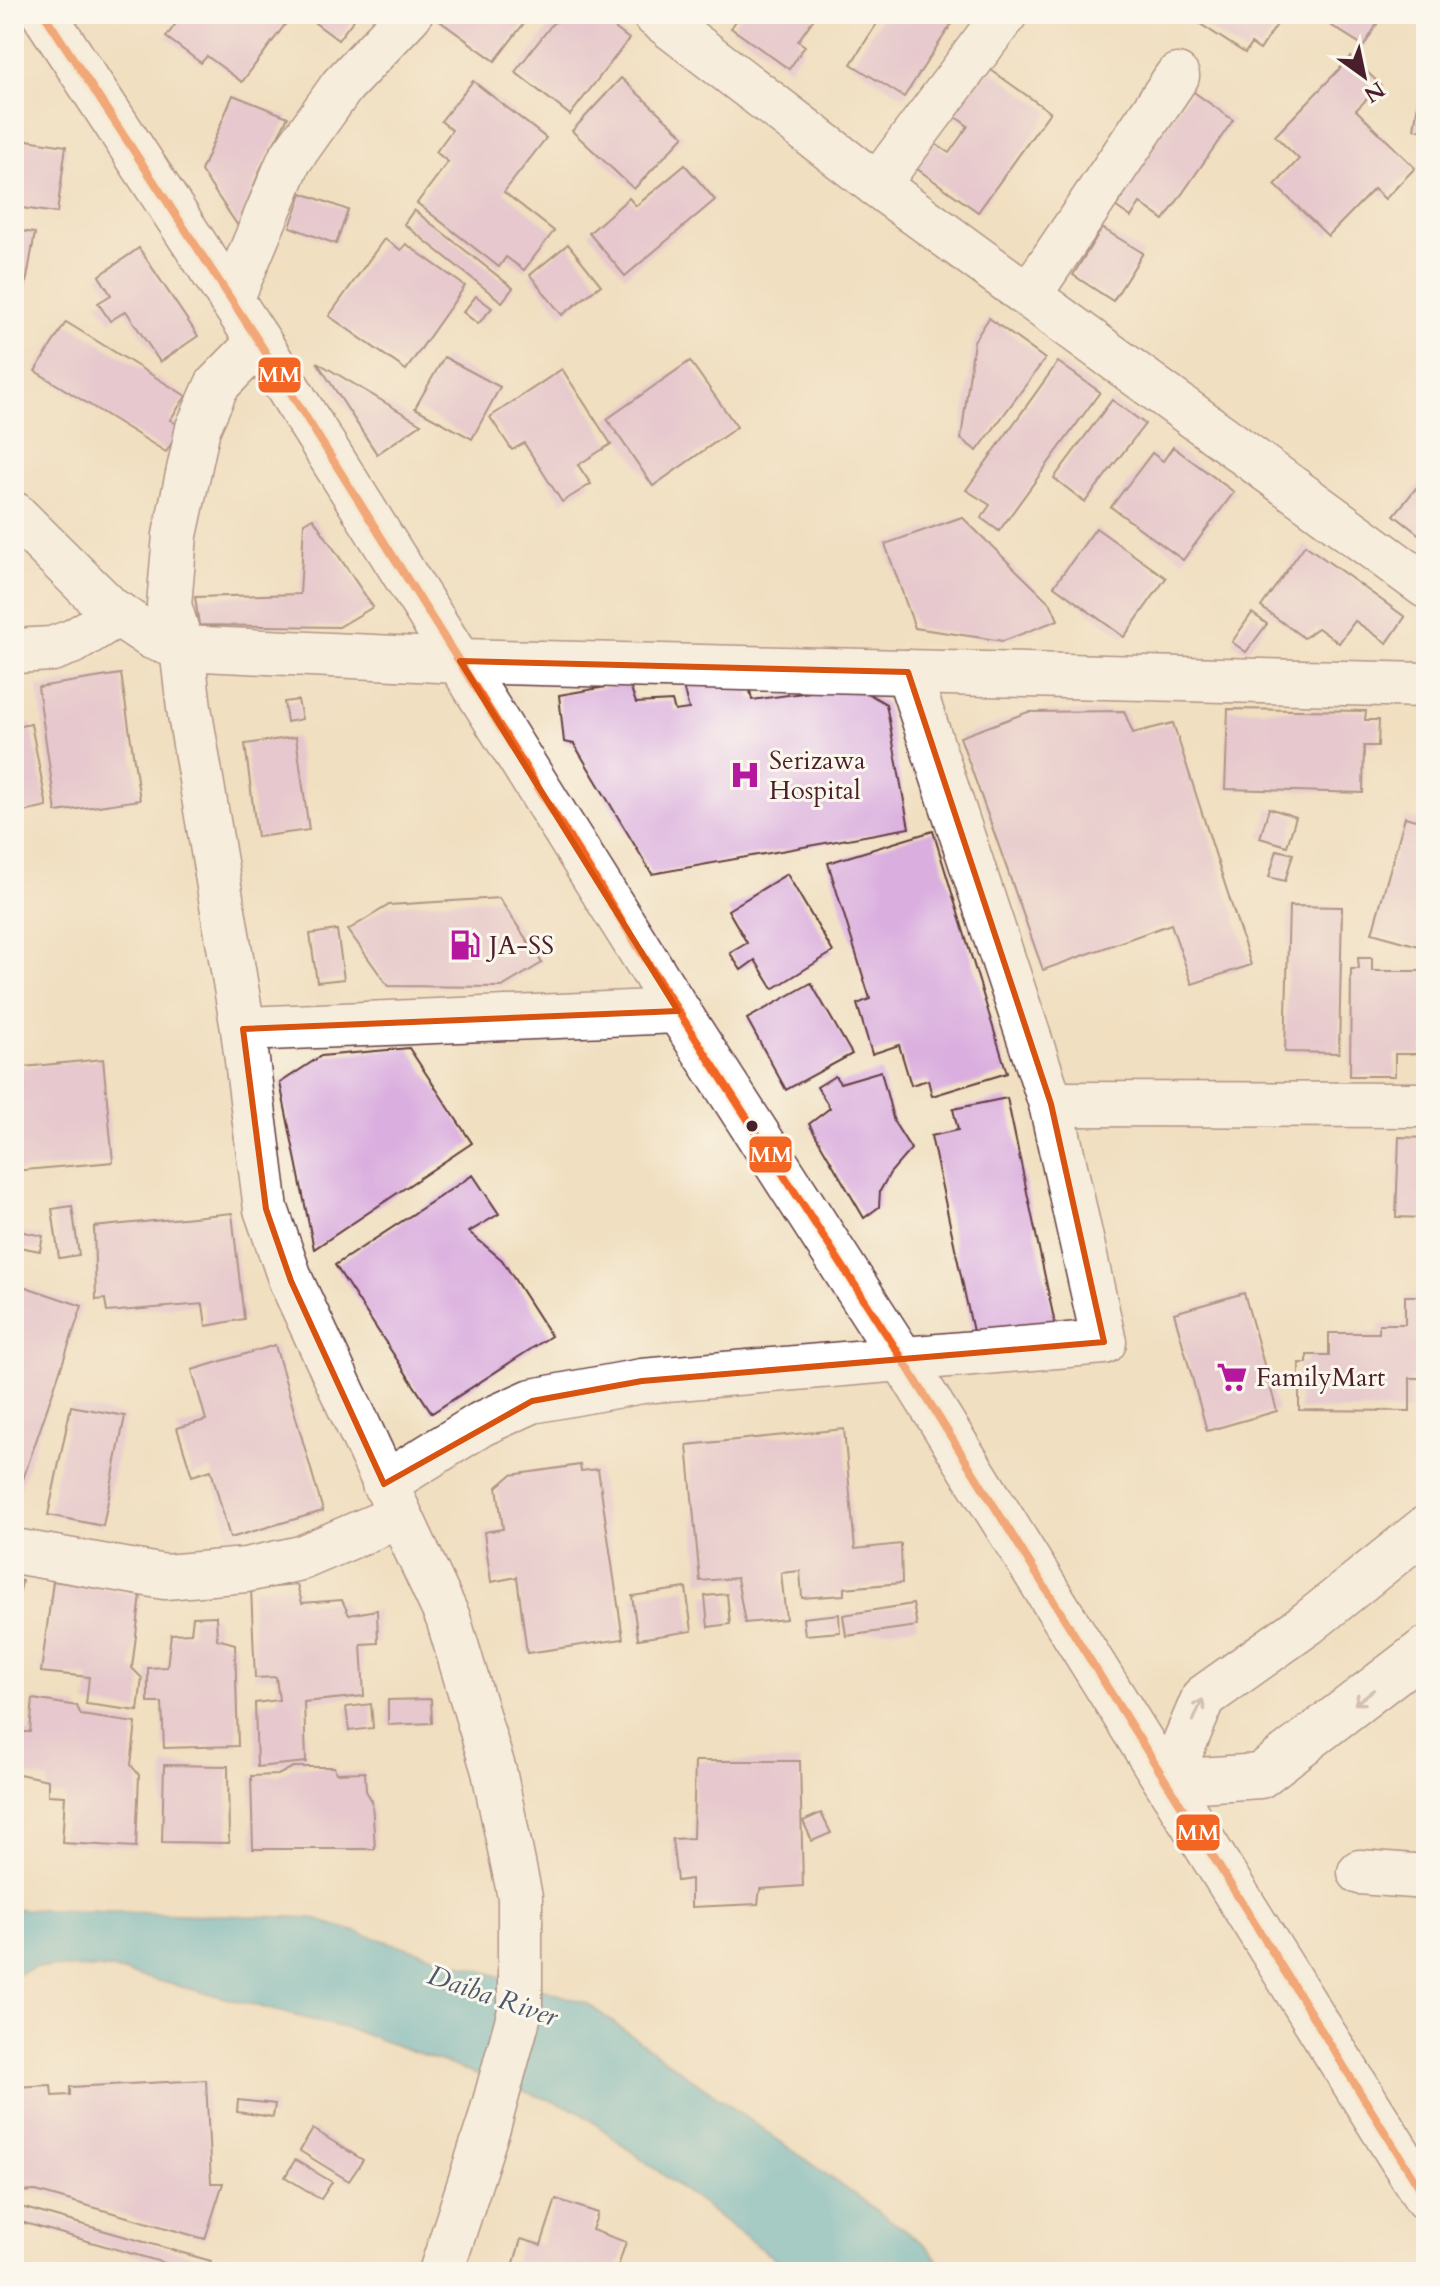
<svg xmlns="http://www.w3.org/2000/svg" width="1440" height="2286" font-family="Cardo,serif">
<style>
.water{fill:#4cb3cb;stroke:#4b697b;stroke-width:2}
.building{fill:#daaedf}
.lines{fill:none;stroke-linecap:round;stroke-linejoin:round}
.minor-casing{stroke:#633c41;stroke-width:47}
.major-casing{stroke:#633c41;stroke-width:47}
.minor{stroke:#fff;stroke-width:44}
.major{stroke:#fff;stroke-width:44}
.bus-1-casing{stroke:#fbf7ec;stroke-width:14}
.bus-1{stroke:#f26522;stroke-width:8}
.oneway{stroke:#ae9aa0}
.marked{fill:none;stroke:#d8530f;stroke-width:6;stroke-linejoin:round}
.bus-dot{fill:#4a1f2b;stroke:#fbf7ec;stroke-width:3}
.labels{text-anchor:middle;stroke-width:6;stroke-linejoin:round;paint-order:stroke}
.poi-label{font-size:26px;fill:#4a1f2b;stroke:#fbf7ec;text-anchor:start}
.water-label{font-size:28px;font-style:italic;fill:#4b5a6b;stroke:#fbf7ec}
.line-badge{stroke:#fbf7ec;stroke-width:3}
.badge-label{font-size:22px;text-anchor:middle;font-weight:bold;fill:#fff}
</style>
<rect width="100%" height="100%" fill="#fbf7ec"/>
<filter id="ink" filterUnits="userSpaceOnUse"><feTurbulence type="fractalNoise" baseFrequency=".0125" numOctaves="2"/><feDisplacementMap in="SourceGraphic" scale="16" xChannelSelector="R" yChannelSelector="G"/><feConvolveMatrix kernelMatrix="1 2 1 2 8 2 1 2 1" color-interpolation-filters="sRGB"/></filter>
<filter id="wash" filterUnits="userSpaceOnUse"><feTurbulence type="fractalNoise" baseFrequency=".006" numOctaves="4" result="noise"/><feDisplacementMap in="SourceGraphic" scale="32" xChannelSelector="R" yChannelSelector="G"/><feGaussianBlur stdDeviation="1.8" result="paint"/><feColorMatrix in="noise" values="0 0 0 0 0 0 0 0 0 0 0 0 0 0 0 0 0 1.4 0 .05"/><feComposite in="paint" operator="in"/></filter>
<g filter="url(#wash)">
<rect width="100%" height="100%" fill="#f0dfc0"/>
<!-- water -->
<polygon class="water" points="14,1909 311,1918 586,2003 925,2245 949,2272 792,2272 577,2110 356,2031 111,1969 36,1967 14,1975"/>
<g id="blocks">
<!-- building -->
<g class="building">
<polygon points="183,14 293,14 242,82 207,56 201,63 166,37"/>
<polygon points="303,14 358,14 338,40"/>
<polygon points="441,14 531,14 495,61 437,19"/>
<polygon points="572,14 583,14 597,26 603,19 629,39 570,115 515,72 553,23"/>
<polygon points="741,14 817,14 798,41 805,46 789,69 731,28"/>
<polygon points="883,14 958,14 904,97 851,64"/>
<polygon points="1185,14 1284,14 1260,50 1251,44 1245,53"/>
<polygon points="1313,14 1383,14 1364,46"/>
<polygon points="1351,57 1381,85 1356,110 1415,168 1385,199 1374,189 1328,236 1275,185 1299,159 1275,136"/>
<polygon points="984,65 1050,112 978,212 913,166 931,141 949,153 968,126 950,113"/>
<polygon points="1424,65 1426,65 1426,131 1414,129"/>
<polygon points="621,78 684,136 634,189 572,131"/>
<polygon points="473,81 546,138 504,192 554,231 524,270 506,257 499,267 417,203 448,162 436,152 452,130 441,121"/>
<polygon points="1191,90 1233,120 1164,220 1140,203 1131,217 1112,204"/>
<polygon points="233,95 288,117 261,168 238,226 201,171"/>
<polygon points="14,138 66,146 57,213 14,207"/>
<polygon points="685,165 715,200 625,276 589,233 629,198 636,206"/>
<polygon points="302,193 348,210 336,244 290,227"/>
<polygon points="414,210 513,288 502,302 404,224"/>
<polygon points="1102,228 1143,253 1113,301 1073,275"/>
<polygon points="14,230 35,233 16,340 14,340"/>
<polygon points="384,239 401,250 406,244 465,286 406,370 329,316"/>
<polygon points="568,244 601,285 562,315 530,275"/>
<polygon points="139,248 198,336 160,362 126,311 110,321 98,303 111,295 99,276"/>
<polygon points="476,296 492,308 478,324 463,312"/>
<polygon points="989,318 1045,359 977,451 961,439 974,341"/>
<polygon points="66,322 186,396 170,420 182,427 166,452 35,371"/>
<polygon points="444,357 500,387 472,439 415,408"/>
<polygon points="690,361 737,427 653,486 607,419"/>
<polygon points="317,362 421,424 377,454"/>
<polygon points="1058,362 1100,392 999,531 981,518 990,505 966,490"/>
<polygon points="562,369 611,444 578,465 591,484 562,502 524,443 512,450 490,417"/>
<polygon points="1112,400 1145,424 1085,502 1054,478"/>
<polygon points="1173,447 1234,492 1183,560 1111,507 1152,453 1163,461"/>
<polygon points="1426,476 1426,540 1394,515"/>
<polygon points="962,517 1051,604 1058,620 1003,641 915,628 885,544"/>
<polygon points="313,518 373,607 339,627 199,625 195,597 300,594 304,523"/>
<polygon points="1096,528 1166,578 1124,637 1054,586"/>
<polygon points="1305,545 1405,617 1387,643 1355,621 1339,643 1318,628 1304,638 1261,607"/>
<polygon points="1252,613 1267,624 1246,652 1232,642"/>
<polygon points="121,674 140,800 56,812 38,687"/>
<polygon points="747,676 752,700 855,686 886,704 909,828 652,874 574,744 564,742 559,695 629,683 636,703 672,701 675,711 689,709 683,687"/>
<polygon points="298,700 302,719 287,722 284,702"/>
<polygon points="1228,709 1366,711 1365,720 1379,720 1378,746 1364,746 1363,793 1225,789"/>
<polygon points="1124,711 1133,733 1173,723 1251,965 1192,984 1171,924 1043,970 960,737 1028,712"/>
<polygon points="31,724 47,807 14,814 14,727"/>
<polygon points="296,737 309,830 257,837 245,744"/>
<polygon points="1269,808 1296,817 1287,846 1260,838"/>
<polygon points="1405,817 1426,823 1426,948 1372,933"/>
<polygon points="933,831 1007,1073 932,1096 928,1080 911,1085 899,1045 872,1054 857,1004 870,999 828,863"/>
<polygon points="1277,850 1293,854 1285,881 1269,877"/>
<polygon points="787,874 833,952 773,989 755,960 741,970 730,953 747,943 728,910"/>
<polygon points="499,898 542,963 502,987 388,986 348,930 389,905"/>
<polygon points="1289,906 1342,907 1339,1053 1285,1052"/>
<polygon points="337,930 344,979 317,982 310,934"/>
<polygon points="1358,958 1372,958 1372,971 1426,971 1426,1045 1422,1045 1422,1054 1395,1054 1395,1076 1350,1076 1351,969 1359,969"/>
<polygon points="811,983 852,1054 786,1090 747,1019"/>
<polygon points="409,1048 472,1143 314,1249 280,1083 321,1056"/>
<polygon points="103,1059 113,1162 14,1171 14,1068"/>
<polygon points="881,1071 894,1122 911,1149 890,1173 880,1191 879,1207 864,1218 809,1124 830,1108 817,1087 835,1076 840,1083"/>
<polygon points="1007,1098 1055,1324 975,1341 931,1136 958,1130 953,1109"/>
<polygon points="1399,1137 1426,1138 1426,1218 1396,1217"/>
<polygon points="473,1175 499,1214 469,1232 502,1260 551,1336 432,1413 335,1265"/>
<polygon points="72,1206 79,1255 59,1258 52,1209"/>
<polygon points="232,1213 244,1319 206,1326 203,1304 107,1312 105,1299 96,1300 94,1227"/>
<polygon points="14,1230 43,1236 40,1251 14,1246"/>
<polygon points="14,1283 82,1306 17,1497 14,1496"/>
<polygon points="1244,1293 1277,1411 1207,1431 1174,1313"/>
<polygon points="1405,1296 1426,1296 1426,1378 1410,1378 1410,1411 1299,1410 1299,1363 1307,1363 1307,1355 1329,1355 1329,1333 1379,1333 1379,1324 1405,1324"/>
<polygon points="275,1345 323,1511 230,1538 211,1470 192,1476 177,1428 206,1420 192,1370"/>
<polygon points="71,1406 125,1416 103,1526 48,1515"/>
<polygon points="844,1429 855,1549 901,1544 902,1583 844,1588 844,1595 802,1598 800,1571 781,1573 786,1619 745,1623 737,1578 700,1581 687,1445"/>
<polygon points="580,1465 581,1471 598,1469 623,1639 527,1653 517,1577 491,1582 484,1532 503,1529 497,1487 511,1475"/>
<polygon points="14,1579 22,1581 15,1615 14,1615"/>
<polygon points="53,1581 141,1595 132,1668 142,1678 138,1711 86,1704 89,1677 41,1672"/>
<polygon points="297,1585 302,1603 342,1600 349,1615 377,1610 378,1643 361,1644 364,1696 304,1702 306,1762 257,1767 255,1703 279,1700 276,1677 255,1678 251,1589"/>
<polygon points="686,1588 692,1631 638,1639 632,1596"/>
<polygon points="727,1594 730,1624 708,1627 705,1596"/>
<polygon points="913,1604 917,1626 846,1636 843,1615"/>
<polygon points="839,1614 840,1632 805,1635 803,1618"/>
<polygon points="216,1616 217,1639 235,1644 238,1746 164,1748 162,1703 148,1703 148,1668 167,1667 171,1634 191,1633 193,1617"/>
<polygon points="33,1699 77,1706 81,1715 136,1723 131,1765 139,1775 136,1847 62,1843 65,1796 48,1795 48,1780 14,1773 17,1732 30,1732"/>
<polygon points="431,1699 432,1723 388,1725 388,1700"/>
<polygon points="371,1704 373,1728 349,1731 346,1707"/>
<polygon points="695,1761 800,1761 803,1886 760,1889 758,1904 691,1907 691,1879 677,1881 672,1839 693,1838"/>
<polygon points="164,1765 228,1766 229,1843 162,1842"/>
<polygon points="293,1767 334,1767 336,1773 365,1772 366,1791 372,1801 375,1849 253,1849 251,1776 278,1775"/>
<polygon points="821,1813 831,1833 812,1841 803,1821"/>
<polygon points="206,2080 211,2183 223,2183 205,2239 36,2191 14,2192 14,2087 51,2085 52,2096 70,2095 70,2087"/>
<polygon points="238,2100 275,2104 273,2117 237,2112"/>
<polygon points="313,2129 363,2160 349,2181 300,2151"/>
<polygon points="295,2160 332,2182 321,2199 285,2177"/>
<polygon points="556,2199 598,2213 592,2230 626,2242 616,2272 526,2272 528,2268 514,2263 521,2239 541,2245"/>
<polygon points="14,2205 211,2261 208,2272 196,2272 14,2220"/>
</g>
</g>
</g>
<g filter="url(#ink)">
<use href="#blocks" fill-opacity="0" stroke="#633c41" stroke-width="2"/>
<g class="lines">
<!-- minor casing -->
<g class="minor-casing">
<g id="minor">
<polyline points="654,14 877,185 1426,586"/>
<polyline points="877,185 1005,14"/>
<polyline points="1029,295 1177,76"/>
<polyline points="231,300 289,161 342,86 410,14"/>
<polyline points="259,342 217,385 198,428 175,535 169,605 182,648 460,661 1426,685"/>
<polyline points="14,514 110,609 152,637 182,648 189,708 243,1029 266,1209 291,1281 448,1618 494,1771 520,1897 520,2011 489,2124 441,2272"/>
<polyline points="14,651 52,649 74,641 118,614"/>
<polyline points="243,1029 678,1011"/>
<polyline points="1051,1104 1426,1105"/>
<polyline points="384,1484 481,1424 532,1401 642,1381 1104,1342 1051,1104 908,672"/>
<polyline points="14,1551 165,1577 246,1570 301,1558 399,1516"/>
<polyline points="1360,1872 1426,1877"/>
</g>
</g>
<!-- major casing -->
<g class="major-casing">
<g id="major">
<polyline points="44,14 259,342 678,1011 903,1360 1426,2198"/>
<polyline points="1426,1528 1308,1623 1204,1697 1168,1782 1260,1776 1426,1649"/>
</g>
</g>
<!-- minor -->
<use href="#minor" class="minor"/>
<!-- major -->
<use href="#major" class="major"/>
<!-- bus-1 casing -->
<g class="bus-1-casing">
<polyline id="bus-1" points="44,14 259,342 678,1011 903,1360 1426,2198"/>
</g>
<!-- bus-1 -->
<use href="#bus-1" class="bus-1"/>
</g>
<!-- one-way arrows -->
<defs><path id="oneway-shaft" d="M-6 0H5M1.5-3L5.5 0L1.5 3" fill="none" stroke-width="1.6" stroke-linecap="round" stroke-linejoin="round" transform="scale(2)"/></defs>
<g class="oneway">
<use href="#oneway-shaft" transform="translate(1364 1697) rotate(143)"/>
<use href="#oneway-shaft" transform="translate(1198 1710) rotate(-67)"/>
</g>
</g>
<!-- marked area -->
<path d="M0 0H1440V2286H0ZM460,661L908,672L1051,1104L1104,1342L642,1381L532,1401L384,1484L291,1281L266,1209L243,1029L678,1011Z" fill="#f0dfc0" fill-opacity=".55" fill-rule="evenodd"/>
<path class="marked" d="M460,661L908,672L1051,1104L1104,1342L642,1381L532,1401L384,1484L291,1281L266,1209L243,1029L678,1011Z"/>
<!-- icons -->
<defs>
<g id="hospital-bare" transform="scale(2.4)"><path d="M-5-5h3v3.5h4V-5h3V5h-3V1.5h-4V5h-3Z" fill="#b5179e" stroke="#fbf7ec" stroke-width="2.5" paint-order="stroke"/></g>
<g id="fuel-bare" transform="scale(2.4)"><path d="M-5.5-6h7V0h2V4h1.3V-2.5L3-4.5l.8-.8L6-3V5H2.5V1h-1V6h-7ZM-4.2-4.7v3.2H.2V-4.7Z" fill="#b5179e" stroke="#fbf7ec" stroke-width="2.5" paint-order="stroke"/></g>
<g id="supermarket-bare" transform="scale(2.4)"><path d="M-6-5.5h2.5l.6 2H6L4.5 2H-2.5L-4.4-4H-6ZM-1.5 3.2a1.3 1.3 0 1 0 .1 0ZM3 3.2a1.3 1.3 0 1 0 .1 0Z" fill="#b5179e" stroke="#fbf7ec" stroke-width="2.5" paint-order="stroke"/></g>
</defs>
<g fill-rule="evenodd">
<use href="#hospital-bare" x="745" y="775"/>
<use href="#fuel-bare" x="465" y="945"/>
<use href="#supermarket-bare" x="1232" y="1377"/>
</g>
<!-- markers -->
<circle class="bus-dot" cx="752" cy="1126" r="7"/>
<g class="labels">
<!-- poi labels -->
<g class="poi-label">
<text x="769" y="769">Serizawa<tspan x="769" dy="30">Hospital</tspan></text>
<text x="489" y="954">JA-SS</text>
<text x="1256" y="1386">FamilyMart</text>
</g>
<!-- water labels -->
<g class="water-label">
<text transform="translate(493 1995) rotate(19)" y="10">Daiba River</text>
</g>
</g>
<g class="line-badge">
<rect x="257" y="356" width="45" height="38" rx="8" fill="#f26522"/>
<rect x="748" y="1135" width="45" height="39" rx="8" fill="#f26522"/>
<rect x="1175" y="1813" width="46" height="39" rx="8" fill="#f26522"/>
</g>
<g class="badge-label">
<text x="279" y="382">MM</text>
<text x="771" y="1162">MM</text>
<text x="1198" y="1840">MM</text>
</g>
<!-- margin -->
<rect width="1440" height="2286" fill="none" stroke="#fbf7ec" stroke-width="48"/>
<!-- north arrow -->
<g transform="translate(1364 76) rotate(147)" stroke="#fbf7ec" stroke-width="6" paint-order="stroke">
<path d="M0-6L14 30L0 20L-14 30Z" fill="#4a1f2b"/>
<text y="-12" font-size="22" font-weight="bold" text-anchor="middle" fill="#4a1f2b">N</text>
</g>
</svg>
